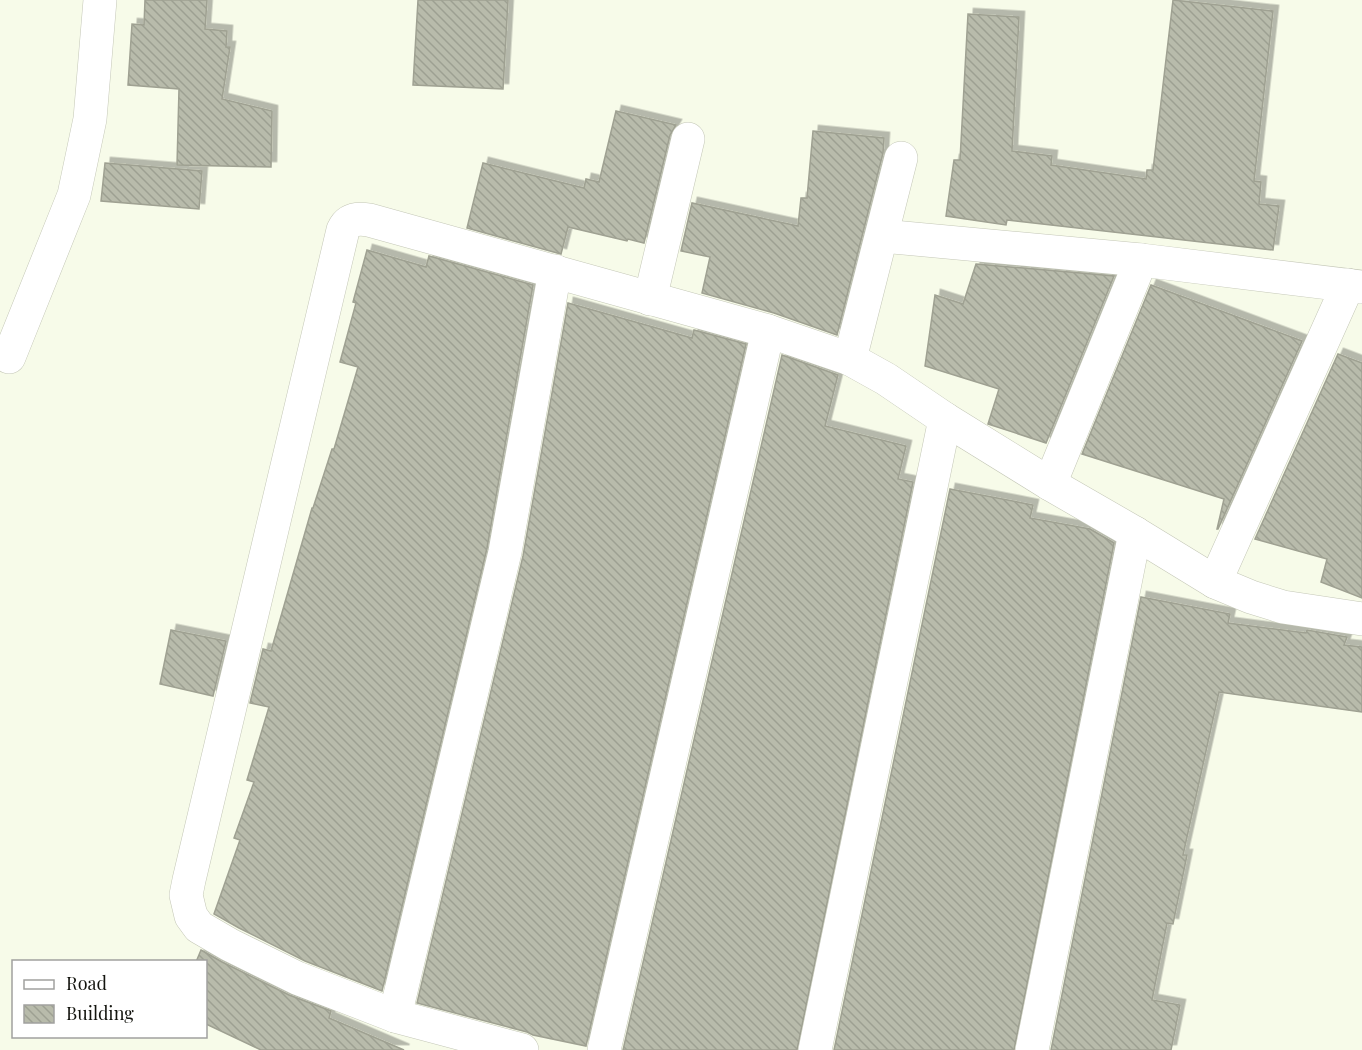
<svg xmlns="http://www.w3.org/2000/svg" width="1362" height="1050" font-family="'Playfair Display',serif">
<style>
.building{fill:url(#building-back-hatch);stroke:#9fa192;stroke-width:1.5;filter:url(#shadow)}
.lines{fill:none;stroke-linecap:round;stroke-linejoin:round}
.minor-casing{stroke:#c4c7b7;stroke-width:34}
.minor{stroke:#fff;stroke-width:33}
</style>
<defs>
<pattern id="building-back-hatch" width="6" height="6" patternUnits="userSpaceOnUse" patternTransform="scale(1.5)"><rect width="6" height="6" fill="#b8bbab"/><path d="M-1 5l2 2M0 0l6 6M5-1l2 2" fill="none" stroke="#9da092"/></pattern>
<filter id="shadow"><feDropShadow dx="5.5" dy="-5.5" stdDeviation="0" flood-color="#0004"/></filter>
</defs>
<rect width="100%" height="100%" fill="#f7fbe9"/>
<!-- building -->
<g class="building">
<polygon points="145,0 207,0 205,29 227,31 226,47 230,47 222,99 272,111 271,167 177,165 179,89 128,85 132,24 144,25"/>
<polygon points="418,0 508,0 503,89 413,85"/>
<polygon points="1173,0 1273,11 1254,181 1261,182 1259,204 1279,206 1273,250 1007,220 1006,225 946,216 954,160 960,160 968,14 1019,17 1012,151 1052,156 1051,165 1146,179 1147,170 1153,170"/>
<polygon points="616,111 676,125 670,135 644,243 628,239 627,241 568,227 561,254 467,228 483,163 584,188 586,179 599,182"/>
<polygon points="813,131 884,138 883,153 837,335 774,313 702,293 710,257 681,251 692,203 798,226 801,198 807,198"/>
<polygon points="105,163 202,171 199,209 101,201"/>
<polygon points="367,250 426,267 429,256 533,285 487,548 382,991 305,961 239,928 214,914 240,840 234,838 254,782 247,780 269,707 250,703 263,649 271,651 312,508 313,508 332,449 334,449 358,367 340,362 356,303 353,302"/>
<polygon points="976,264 1114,276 1046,443 988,424 999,389 925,366 935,295 963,304"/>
<polygon points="1151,285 1302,341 1218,529 1217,529 1224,499 1082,454"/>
<polygon points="568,303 692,338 694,330 746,344 586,1046 533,1035 527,1032 417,1003 523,556"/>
<polygon points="1338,354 1362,363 1362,598 1321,582 1327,559 1255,539"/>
<polygon points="782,355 838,375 825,426 906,446 898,479 913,482 797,1050 623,1050"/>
<polygon points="950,489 1033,505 1030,518 1090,529 1114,543 1014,1050 834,1050"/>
<polygon points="1141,597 1230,614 1228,623 1306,633 1307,630 1347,637 1344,645 1362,647 1362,712 1219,692 1183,855 1187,855 1173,924 1167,923 1152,1000 1180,1005 1171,1050 1051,1050"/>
<polygon points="171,630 226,641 213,696 160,684"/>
<polygon points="201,950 222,962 289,995 331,1011 329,1018 404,1050 261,1050 206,1024 206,962 196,962"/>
</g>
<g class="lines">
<!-- minor casing -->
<g class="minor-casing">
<g id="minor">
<polyline points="882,236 1141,260 1362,287"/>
<polyline points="650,299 688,139"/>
<polyline points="9,357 74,195 90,119 100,0"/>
<polyline points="850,359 901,158"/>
<polyline points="1050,484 1141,260"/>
<polyline points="1215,582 1348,285"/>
<polyline points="395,1016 505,552 555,271"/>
<path d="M522,1050L395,1016L297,978L230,945L199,927L191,916L186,895L189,880L343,230C348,219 358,218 369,220L768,331L850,359L886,379L945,419L1050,484L1135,533L1215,582L1251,597L1283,607L1362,619"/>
<polyline points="604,1050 768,331"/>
<polyline points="815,1050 945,419"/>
<polyline points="1032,1050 1135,533"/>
</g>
</g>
<!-- minor -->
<use href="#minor" class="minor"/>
</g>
<!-- legend -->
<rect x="12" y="960" width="195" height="78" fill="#ffffff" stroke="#a1a19f" stroke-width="1.5"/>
<rect x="24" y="980" width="30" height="9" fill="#ffffff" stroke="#a1a19f" stroke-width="1.5"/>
<text x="66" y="990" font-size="18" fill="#14150f">Road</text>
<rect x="24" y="1005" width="30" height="18" fill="url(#building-back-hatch)" stroke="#a1a19f" stroke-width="1.5"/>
<text x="66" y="1020" font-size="18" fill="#14150f">Building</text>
</svg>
